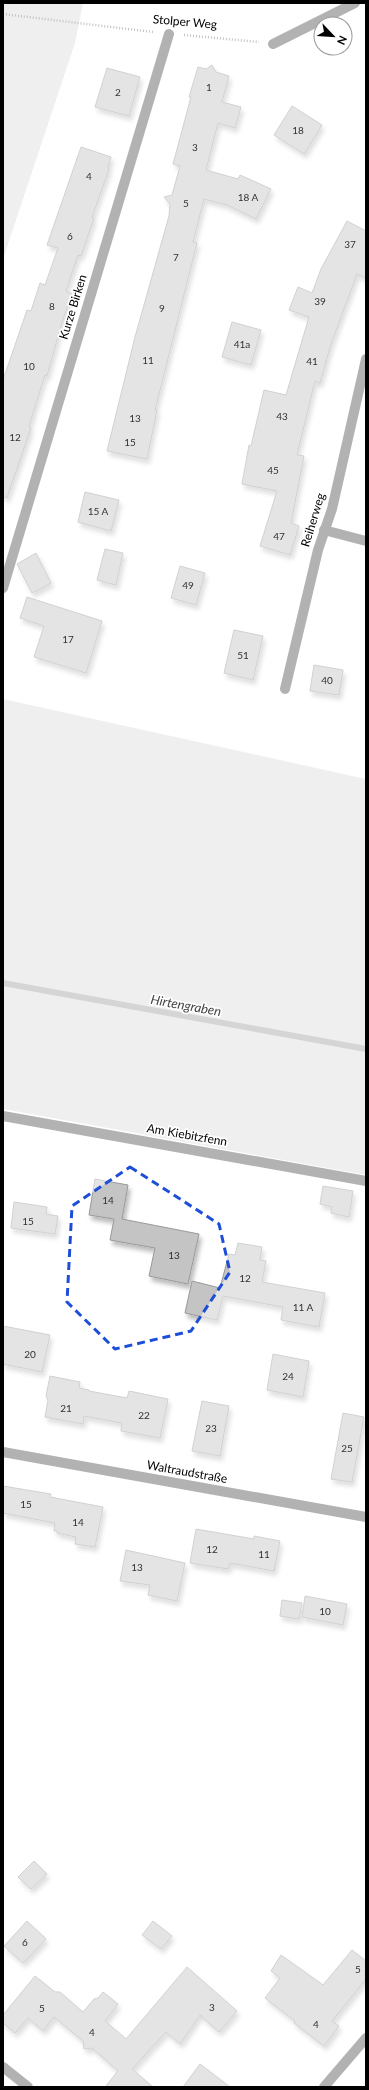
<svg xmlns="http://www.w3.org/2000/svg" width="369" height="2090" font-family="Lato,sans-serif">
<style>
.green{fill:#dcdcdc}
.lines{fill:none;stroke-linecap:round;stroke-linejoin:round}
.stream{stroke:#a3a3a3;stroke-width:6}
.building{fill:#c4c4c4;stroke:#999;filter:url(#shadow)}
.path{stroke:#777;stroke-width:2.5;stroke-dasharray:1 2;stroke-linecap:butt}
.minor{stroke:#555;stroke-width:10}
.marked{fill:none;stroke:#1d4ed8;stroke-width:3;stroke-dasharray:8 5;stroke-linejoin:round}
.labels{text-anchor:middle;stroke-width:3.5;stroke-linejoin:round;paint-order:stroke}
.number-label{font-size:10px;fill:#313131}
.street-label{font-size:12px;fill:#000;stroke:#fff}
.water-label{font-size:13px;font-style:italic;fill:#444;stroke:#fff}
</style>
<defs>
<filter id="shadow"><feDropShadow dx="2.5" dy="4.5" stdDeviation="2" flood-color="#0004"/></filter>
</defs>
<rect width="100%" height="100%" fill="#fff"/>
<!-- green -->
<g class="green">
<polygon points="3,3 83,3 75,43 3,259"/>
<polygon points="3,699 366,779 366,1175 3,1109"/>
</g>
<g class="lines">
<!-- stream -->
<polyline class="stream" points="3,983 366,1049"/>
</g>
<!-- building -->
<g class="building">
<polygon points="212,65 216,72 229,76 222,102 241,107 235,128 218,123 206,170 238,179 240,175 271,189 256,219 227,205 204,199 193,242 197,243 155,410 157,410 147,459 107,451 135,337 169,216 170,204 164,197 172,195 180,166 173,164 191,97 189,97 198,67 206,69"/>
<polygon points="107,68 140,77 129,116 95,107"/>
<polygon points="292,106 322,125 304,154 274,135"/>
<polygon points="81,147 111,157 108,168 109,169 92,217 94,218 81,256 78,255 66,291 72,294 62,322 47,376 45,375 33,413 29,427 31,428 7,498 3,497 3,380 27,310 31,311 40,283 45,285 58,248 47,245"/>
<polygon points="347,221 366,231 366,278 357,274 331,344 320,383 315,381 297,455 304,456 291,523 299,526 290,555 260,546 277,491 242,484 249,445 251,446 264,390 286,395 309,317 289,310 298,287 312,293 321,269"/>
<polygon points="232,322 261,330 251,365 222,357"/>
<polygon points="85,492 119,500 111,531 78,522"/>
<polygon points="105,549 123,553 116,585 97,580"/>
<polygon points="36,553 51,583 32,593 17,564"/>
<polygon points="180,566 205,573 196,605 171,598"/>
<polygon points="27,597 102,621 86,673 34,657 44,626 20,618"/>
<polygon points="234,630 263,636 253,680 224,673"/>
<polygon points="314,665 343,670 339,695 310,691"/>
<polygon points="95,1179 128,1185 122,1219 199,1234 188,1284 149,1276 155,1248 110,1240 114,1219 89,1215"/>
<polygon points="323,1186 353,1191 349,1217 331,1213 332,1207 320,1204"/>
<polygon points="14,1202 47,1207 46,1214 58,1216 55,1234 11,1228"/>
<polygon points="238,1243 262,1247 260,1260 266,1261 262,1282 325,1293 319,1327 281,1320 283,1307 223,1296 217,1320 185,1313 192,1281 220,1288 229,1254 235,1255"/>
<polygon points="3,1326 50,1335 42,1372 3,1364"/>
<polygon points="273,1354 309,1361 303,1397 267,1390"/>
<polygon points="50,1376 80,1382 79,1388 89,1390 89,1391 127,1398 129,1391 168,1399 160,1438 121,1431 122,1423 84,1416 83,1424 45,1417 48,1400 46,1396"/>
<polygon points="202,1401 229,1406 220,1456 192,1451"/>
<polygon points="343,1413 364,1417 352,1482 331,1479"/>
<polygon points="3,1486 51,1494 50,1497 103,1507 95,1547 75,1544 76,1537 57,1533 57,1531 54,1531 55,1523 3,1513"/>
<polygon points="196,1529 254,1539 254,1536 280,1541 274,1571 230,1563 228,1569 190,1563"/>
<polygon points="126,1550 185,1563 177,1601 148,1595 150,1585 120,1581"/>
<polygon points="305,1596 347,1604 343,1625 302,1617"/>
<polygon points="282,1600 302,1603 299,1619 280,1616"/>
<polygon points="34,1861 47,1874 31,1889 18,1877"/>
<polygon points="27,1921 46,1939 23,1963 4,1946"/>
<polygon points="153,1921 172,1936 161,1949 142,1935"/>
<polygon points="352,1950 366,1961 366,1979 332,2021 339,2026 324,2046 294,2023 295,2021 265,1998 280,1978 271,1971 281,1955 323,1985"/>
<polygon points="187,1967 237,2011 219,2032 200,2015 180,2044 166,2032 132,2069 153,2087 105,2087 118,2071 92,2048 84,2049 83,2041 54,2017 43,2031 28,2018 15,2033 3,2023 3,2015 35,1976 55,1992 60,1992 83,2012 94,1999 98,1998 103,1992 118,2004 105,2021 126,2039"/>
<polygon points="200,2064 230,2087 183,2087"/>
</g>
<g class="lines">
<!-- path -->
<g class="path">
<polyline points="3,14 153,32"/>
<polyline points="184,35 259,42"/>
</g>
<!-- minor -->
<g class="minor">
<polyline points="273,44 355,3"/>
<polyline points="324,530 366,541"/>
<polyline points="3,588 169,34"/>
<polyline points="285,689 318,550 332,509 366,359"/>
<polyline points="3,1116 366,1181"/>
<polyline points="3,1452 366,1517"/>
<polyline points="3,2067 28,2087"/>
<polyline points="324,2087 366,2038"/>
</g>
</g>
<!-- marked area -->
<path d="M0 0H369V2090H0ZM130,1167L219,1224L230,1272L191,1331L115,1349L67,1302L72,1206Z" fill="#fff" fill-opacity=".55" fill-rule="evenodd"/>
<path class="marked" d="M130,1167L219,1224L230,1272L191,1331L115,1349L67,1302L72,1206Z"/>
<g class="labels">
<!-- number labels -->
<g class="number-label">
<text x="209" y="91">1</text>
<text x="118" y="96">2</text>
<text x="298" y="134">18</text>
<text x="195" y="151">3</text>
<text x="89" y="180">4</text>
<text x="248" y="201">18 A</text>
<text x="186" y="207">5</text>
<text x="70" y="240">6</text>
<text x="350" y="248">37</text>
<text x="176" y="261">7</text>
<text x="320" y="305">39</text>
<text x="52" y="310">8</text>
<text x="162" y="312">9</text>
<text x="242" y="348">41a</text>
<text x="148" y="364">11</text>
<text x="312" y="365">41</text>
<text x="29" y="370">10</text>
<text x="282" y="420">43</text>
<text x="135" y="422">13</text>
<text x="15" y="441">12</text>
<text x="130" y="446">15</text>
<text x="273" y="474">45</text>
<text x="98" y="515">15 A</text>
<text x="279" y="540">47</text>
<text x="188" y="589">49</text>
<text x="68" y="643">17</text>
<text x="243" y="659">51</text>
<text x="327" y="684">40</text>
<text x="108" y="1204">14</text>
<text x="28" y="1225">15</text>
<text x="174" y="1259">13</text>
<text x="245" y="1282">12</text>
<text x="303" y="1311">11 A</text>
<text x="30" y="1358">20</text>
<text x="288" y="1380">24</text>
<text x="66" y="1412">21</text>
<text x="144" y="1419">22</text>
<text x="211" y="1432">23</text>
<text x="347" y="1452">25</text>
<text x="26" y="1508">15</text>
<text x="78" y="1526">14</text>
<text x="212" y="1553">12</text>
<text x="264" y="1558">11</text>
<text x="137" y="1571">13</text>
<text x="325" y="1615">10</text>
<text x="25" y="1946">6</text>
<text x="358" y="1973">5</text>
<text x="212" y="2011">3</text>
<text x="42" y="2012">5</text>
<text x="316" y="2028">4</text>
<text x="92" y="2036">4</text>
</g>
<!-- street labels -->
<g class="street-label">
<text transform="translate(185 22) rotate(5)" y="4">Stolper Weg</text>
<text transform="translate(73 307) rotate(-73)" y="4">Kurze Birken</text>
<text transform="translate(313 520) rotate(-73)" y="4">Reiherweg</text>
<text transform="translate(187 1135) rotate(10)" y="4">Am Kiebitzfenn</text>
<text transform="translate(187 1472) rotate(10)" y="4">Waltraudstraße</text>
</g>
<!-- water labels -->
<g class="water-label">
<text transform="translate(186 1005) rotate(10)" y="5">Hirtengraben</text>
</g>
</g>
<!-- border -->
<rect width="369" height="2090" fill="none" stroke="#000000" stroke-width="8"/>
<!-- north arrow -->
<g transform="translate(333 36) rotate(115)"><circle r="19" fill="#ffffff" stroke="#999999"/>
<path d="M0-3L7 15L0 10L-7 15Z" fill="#000000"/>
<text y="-6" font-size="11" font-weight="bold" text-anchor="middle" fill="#000000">N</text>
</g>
</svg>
